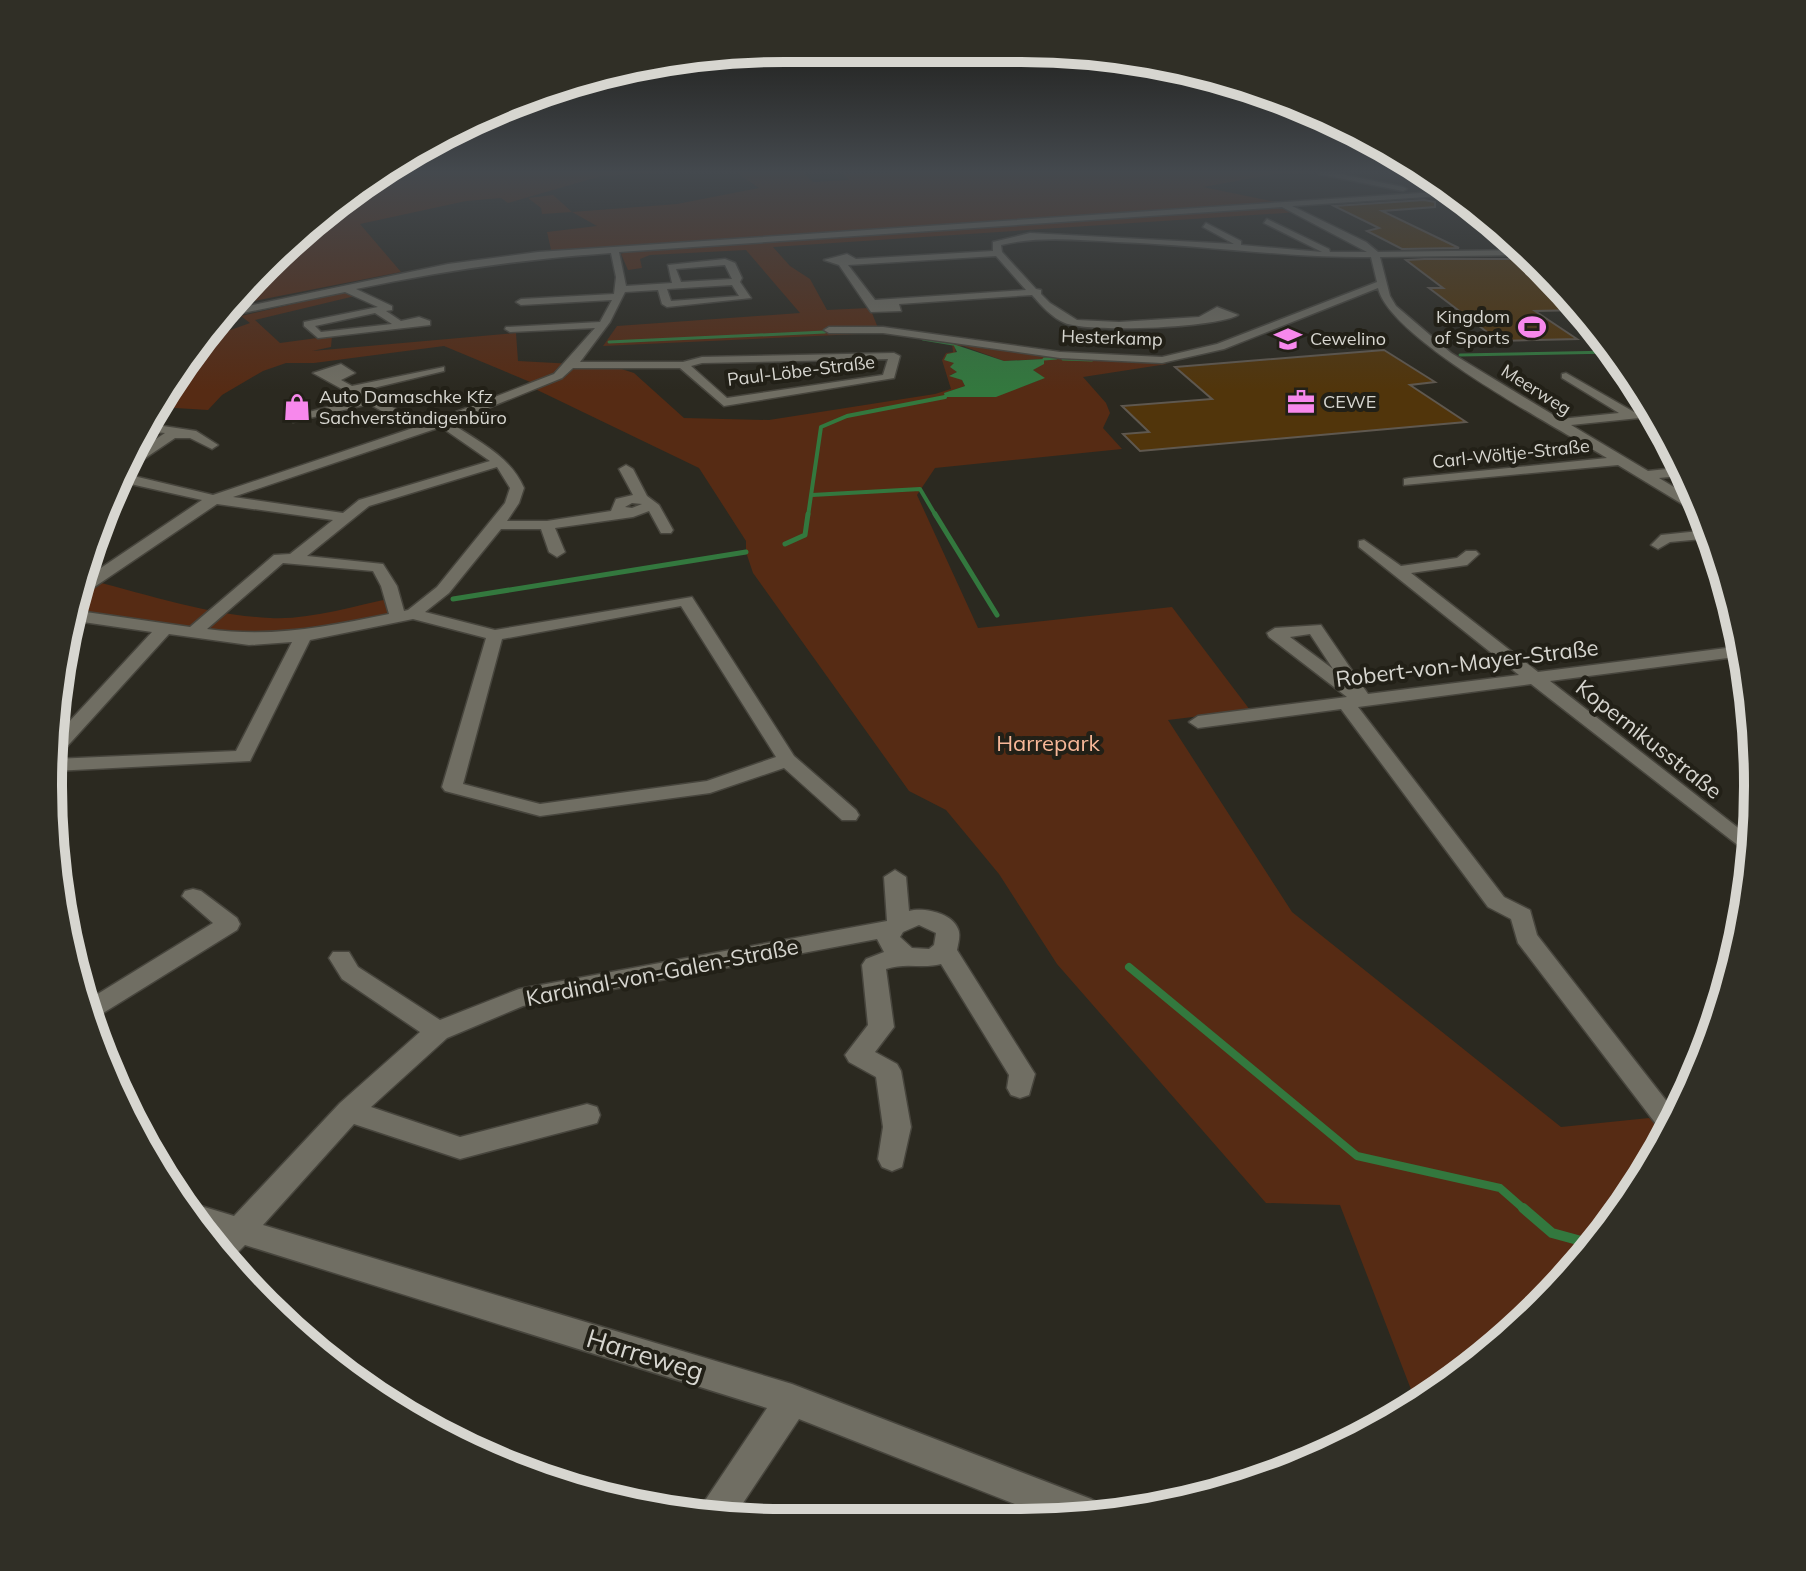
<svg xmlns="http://www.w3.org/2000/svg" width="1806" height="1571" font-family="Mulish,sans-serif">
<style>
.green{fill:#562b14;fill-rule:evenodd}
.water{fill:#33783e}
.lines{fill:none;stroke-linecap:round;stroke-linejoin:round}
.stream-far4{stroke:#33783e;stroke-width:3}
.stream-far3{stroke:#33783e;stroke-width:4}
.stream-far2{stroke:#33783e;stroke-width:5}
.stream-far1{stroke:#33783e;stroke-width:8}
.stream{stroke:#33783e;stroke-width:10}
.building{fill:#51350b;stroke:#5f584f;stroke-width:2}
.minor-casing{stroke:#47453d;stroke-width:3}
.minor{fill:#706e63;fill-rule:evenodd}
.labels{text-anchor:middle;stroke-width:8;stroke-linejoin:round;paint-order:stroke}
.far-poi-label{font-size:18px;fill:#d7d6d0;stroke:#222017;text-anchor:start}
.far-street-label{font-size:18px;fill:#d7d6d0;stroke:#222017}
.street-label{font-size:22px;fill:#d7d6d0;stroke:#222017}
.park-label{font-size:22px;fill:#f7b798;stroke:#222017}
.near-street-label{font-size:26px;fill:#d7d6d0;stroke:#222017}
.rim{fill:none;stroke:#d7d6d0;stroke-width:10}
</style>
<rect width="100%" height="100%" fill="#2b2920"/>
<!-- green -->
<g class="green">
<polygon points="391,170 706,170 601,176 508,203 501,198 466,201 360,224 401,272 229,306 261,272 280,269 292,256 276,256 300,231"/>
<polygon points="733,170 800,170 813,182 849,180 844,174 961,170 1322,172 1275,174 1203,187 1276,202 1299,212 773,247 790,266 810,279 827,310 870,308 880,333 603,346 617,326 800,313 746,250 650,255 640,259 642,268 628,270 621,254 631,250 552,254 547,232 597,226 572,212 542,214 541,208 528,198 553,195 572,212 677,204 759,188"/>
<path d="M345,292L355,296L255,320L280,343L332,336L331,347L312,351L516,333L518,361L612,366L634,373L684,418L769,420L935,394L951,389L942,360L946,353L953,352L952,343L1052,357L1167,364L1083,377L1106,403L1110,413L1103,428L1122,449L935,468L917,495L978,628L1172,607L1250,710L1168,720L1292,912L1561,1127L1649,1118L1668,1135L1605,1235L1506,1340L1417,1405L1340,1205L1266,1203L1057,964L999,874L946,810L909,791L753,573L746,552V541L699,468L531,387L535,384L444,346L314,363H286L263,371L222,395L208,410L159,407L197,342L250,323L241,316ZM963,346L1004,361L1043,359L1033,370L1044,378C1014,391 976,402 945,393L965,386L962,380L950,375L958,372L955,347Z"/>
<path d="M82,578C143,593 206,615 270,618C310,620 353,606 393,598L398,618L249,640L70,615Z"/>
</g>
<!-- water -->
<polygon class="water" points="953,344 1004,361 1044,359 1044,364 1033,370 1045,378 996,397 945,397 944,393 965,386 962,380 949,376 957,372 950,367 954,363 944,360 947,354 957,352"/>
<g class="lines">
<!-- stream-far4 -->
<g class="stream-far4">
<polyline points="923,339 953,344"/>
<polyline points="609,342 825,332"/>
<polyline points="1460,355 1614,352"/>
<polyline points="1044,359 1056,358"/>
<polyline points="1063,359 1092,360"/>
</g>
<!-- stream-far3 -->
<g class="stream-far3">
<polyline points="812,495 920,489 936,516"/>
<polyline points="808,516 821,427 847,416 945,397"/>
</g>
<!-- stream-far2 -->
<g class="stream-far2">
<polyline points="935,514 997,615"/>
<polyline points="785,544 805,535 808,514"/>
<polyline points="453,599 746,552"/>
</g>
<!-- stream-far1 -->
<polyline class="stream-far1" points="1129,967 1357,1156 1500,1188 1525,1210"/>
<!-- stream -->
<polyline class="stream" points="1523,1208 1552,1233 1596,1245"/>
</g>
<!-- building -->
<g class="building">
<polygon points="1424,200 1435,202 1435,207 1382,211 1459,248 1402,249 1367,231 1379,228 1334,206"/>
<polygon points="1424,259 1532,259 1581,310 1535,311 1577,339 1499,341 1429,288 1443,288 1406,260"/>
<polygon points="1384,350 1435,382 1410,385 1466,422 1140,451 1123,434 1149,432 1122,406 1212,399 1175,367"/>
</g>
<g class="lines">
<!-- minor casing -->
<g class="minor-casing">
<g id="minor">
<polygon points="1322,170 1403,187 1407,189 1403,191 1319,174"/>
<path d="M1451,191L1456,195L1292,206L1366,242L1378,252L1525,250L1529,255L1380,257L1390,296L1396,306L1451,353L1560,419L1619,413L1562,378V374L1566,373L1634,412L1645,411L1649,417L1571,425L1648,471L1676,468L1680,476L1659,478L1692,498L1699,511L1692,510L1618,465L1404,485V479L1409,478L1607,458C1560,429 1390,340 1378,288L1224,349L1162,363L1060,358L883,333H829L824,330L829,327H883L1060,352L1162,357L1217,344L1377,282L1371,257C1286,258 1201,245 1116,242C1077,240 1039,236 1001,245L1002,252L1036,289L1041,290V294L1050,303L1077,320L1119,322L1199,317L1217,307L1238,315C1216,328 1090,333 1065,323C1052,318 1041,305 1032,295L899,304L901,311L871,312L839,265L824,260L847,254L856,259L993,251V242L1030,233L1234,244L1203,227L1206,223L1241,241V245L1322,252L1264,223L1267,219L1329,249L1330,252H1367L1282,207L619,252L626,286L672,283L668,265L725,259L735,263L742,278L740,282L751,298L667,307L662,304L658,290L625,292L610,322L580,362H683L702,357L894,353L900,356L894,378L724,406L680,368H573L562,378L451,423C479,442 510,456 524,488L519,503L507,521H547L611,511L616,499L633,495L619,469L626,465L633,469L647,496L659,505L673,530L671,533H661L649,511L633,517L555,528L565,552L557,557L549,552L541,529H501L449,593L425,612L495,630L692,597L794,756L856,810L859,815L856,820H842L784,768L710,793L540,816L445,791L442,787L486,638L413,619L310,640L250,761L54,771V759L236,751L292,642L249,645L169,634L62,752L55,754L56,736L152,632L69,620L72,610L190,627L274,555L290,554L333,520L217,504L84,594L76,595L80,582L202,500L117,481L121,473L213,495L413,428L369,404L293,422V416L360,399L313,373L341,364L355,373L341,380L352,386L444,367V371L361,391L425,424L554,374L595,328L510,332L505,329L506,327L600,322L612,300L521,305L516,302L521,299L614,294L616,277L611,253C524,259 441,271 356,289L392,306V310L386,311L401,321L419,317L430,321V325L318,338L304,326V322L378,307L345,292L218,318L224,311L448,264L538,252ZM996,256L1026,290L875,300L848,265ZM725,265L732,279L681,282L676,269ZM732,285L739,296L671,301L667,289ZM375,313L392,324L321,332L315,326ZM888,359L883,375L727,398L691,366L702,363ZM441,427L490,461L359,500L343,513L233,497ZM497,467L510,488L505,503L437,587L408,610L404,611L397,586L383,564L307,556L369,506ZM632,503L642,504L632,508L625,507ZM283,563L373,571L381,586L389,614C325,627 272,638 207,629ZM681,606L776,757L707,781L540,804L463,784L502,639Z"/>
<polygon points="150,424 196,431 218,445 212,449 190,438 175,438 132,467 125,467 132,455 165,433 146,431"/>
<polygon points="1709,530 1713,538 1670,542 1658,549 1651,545 1661,535"/>
<path d="M1364,540L1401,566L1457,558L1466,551H1476L1479,554L1467,565L1411,573L1538,672L1742,646L1743,656L1550,681L1755,841L1753,857L1531,684L1358,707L1504,897L1530,910L1537,935L1679,1117L1666,1137L1518,943L1511,919L1488,907L1341,709L1198,728L1189,722L1198,716L1347,697L1269,637L1267,633L1275,628L1321,625L1368,694L1519,675L1359,547V541ZM1310,634L1333,669L1290,637Z"/>
<path d="M895,870L906,877L909,911C924,907 952,913 958,929C961,935 958,944 957,950L1035,1074L1029,1095L1020,1098L1011,1095L1007,1088L1009,1075L941,964C922,969 906,962 886,969L894,1027L875,1052L897,1064L901,1071L911,1127L902,1167L892,1171L882,1167L878,1159L883,1127L876,1077L849,1062L845,1055L868,1025L862,965L866,959L884,952L877,939L523,1006L447,1038L371,1107L460,1137L587,1104L597,1107L600,1115L597,1123L460,1159L354,1124L263,1225L792,1384L1091,1499L1103,1505L1107,1514L1058,1521L799,1419L733,1518L696,1514L767,1408L245,1245L226,1264L210,1242L215,1236L203,1232L184,1206L191,1203L234,1216L340,1103L420,1032L342,979L329,958L333,952H349L358,967L440,1020L519,989L887,921L884,877ZM919,925L936,933L934,945L929,949L912,948L900,937L903,932Z"/>
<polygon points="193,889 201,891 237,918 240,924 237,930 87,1023 83,1003 213,923 182,896 185,891"/>
</g>
</g>
<!-- minor -->
<use href="#minor" class="minor"/>
</g>
<!-- sky -->
<linearGradient id="sky" x2="0" y2="1"><stop stop-color="#181712"/><stop offset="0.44" stop-color="#44494e"/><stop offset="1" stop-color="#44494e" stop-opacity="0"/></linearGradient>
<rect width="1806" height="390" fill="url(#sky)"/>
<!-- icons -->
<defs>
<g id="stadium-bare" transform="scale(2.16)"><path d="M0-5a6.5 5 0 1 0 0 10a6.5 5 0 1 0 0-10ZM-3.5-1.8h7v3.6h-7Z" fill="#f788ec" stroke="#222017" stroke-width="2.5" paint-order="stroke"/></g>
<g id="school-bare" transform="scale(2.16)"><path d="M0-5L7-2L0 1L-7-2ZM-4 1L0 2.5L4 1V4Q0 6-4 4Z" fill="#f788ec" stroke="#222017" stroke-width="2.5" paint-order="stroke"/></g>
<g id="office-bare" transform="scale(2.16)"><path d="M-6-3h4V-5.5h4V-3h4V5H-6ZM-1-4.5V-3h2v-1.5ZM-6 0V1H6V0Z" fill="#f788ec" stroke="#222017" stroke-width="2.5" paint-order="stroke"/></g>
<g id="shop-bare" transform="scale(2.16)"><path d="M-5-2.5h2.3a2.7 3.5 0 0 1 5.4 0H5L5.5 6h-11ZM-1.5-2.5h3a1.5 2.3 0 0 0-3 0Z" fill="#f788ec" stroke="#222017" stroke-width="2.5" paint-order="stroke"/></g>
</defs>
<g fill-rule="evenodd">
<use href="#stadium-bare" x="1532" y="327"/>
<use href="#school-bare" x="1288" y="339"/>
<use href="#office-bare" x="1301" y="402"/>
<use href="#shop-bare" x="297" y="407"/>
</g>
<g class="labels">
<!-- far-poi labels -->
<g class="far-poi-label">
<text x="1510" y="323" text-anchor="end">Kingdom<tspan x="1510" dy="21">of Sports</tspan></text>
<text x="1310" y="345">Cewelino</text>
<text x="319" y="403">Auto Damaschke Kfz<tspan x="319" dy="21">Sachverständigenbüro</tspan></text>
<text x="1323" y="408">CEWE</text>
</g>
<!-- far-street labels -->
<g class="far-street-label">
<text transform="translate(1112 338) rotate(2)" y="6">Hesterkamp</text>
<text transform="translate(801 371) rotate(-7)" y="6">Paul-Löbe-Straße</text>
<text transform="translate(1536 390) rotate(32)" y="6">Meerweg</text>
<text transform="translate(1511 454) rotate(-6)" y="6">Carl-Wöltje-Straße</text>
</g>
<!-- street labels -->
<g class="street-label">
<text transform="translate(1467 663) rotate(-7)" y="8">Robert-von-Mayer-Straße</text>
<text transform="translate(1649 739) rotate(38)" y="8">Kopernikusstraße</text>
<text transform="translate(662 972) rotate(-11)" y="8">Kardinal-von-Galen-Straße</text>
</g>
<!-- park labels -->
<g class="park-label">
<text x="1048" y="751">Harrepark</text>
</g>
<!-- near-street labels -->
<g class="near-street-label">
<text transform="translate(645 1355) rotate(17)" y="9">Harreweg</text>
</g>
</g>
<!-- crop -->
<path d="M0 0H1806V1571H0ZM785 62H1021A723 723 0 0 1 1744 785V786A723 723 0 0 1 1021 1509H785A723 723 0 0 1 62 786V785A723 723 0 0 1 785 62Z" fill="#302f26" fill-rule="evenodd"/>
<path class="rim" d="M785 62H1021A723 723 0 0 1 1744 785V786A723 723 0 0 1 1021 1509H785A723 723 0 0 1 62 786V785A723 723 0 0 1 785 62Z"/>
</svg>
